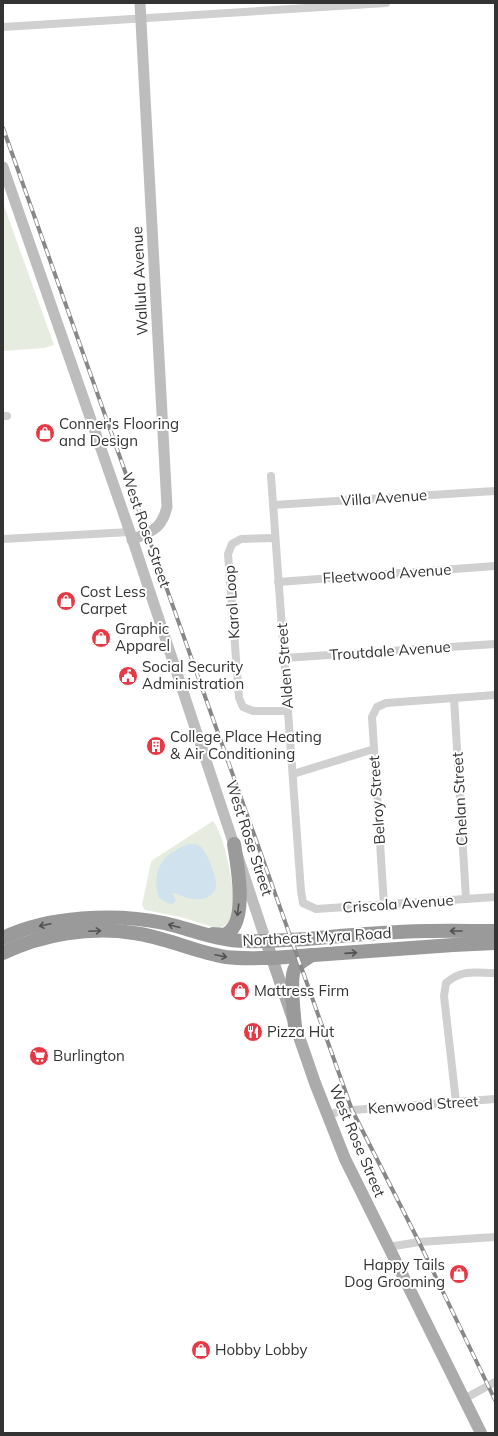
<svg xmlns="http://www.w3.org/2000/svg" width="498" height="1436" font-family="Mulish,sans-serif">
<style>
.green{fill:#e6ecdf}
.water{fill:#cfe2ee}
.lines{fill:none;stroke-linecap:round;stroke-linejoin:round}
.street{stroke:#d0d0d0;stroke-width:8}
.secondary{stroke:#bdbdbd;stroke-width:11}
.primary{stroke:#ababab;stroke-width:12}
.highway{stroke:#9a9a9a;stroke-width:14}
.rail-casing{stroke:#888;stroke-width:4}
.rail{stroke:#fff;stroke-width:2.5;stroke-dasharray:8;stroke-linecap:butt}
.oneway{stroke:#525252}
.labels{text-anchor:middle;stroke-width:4;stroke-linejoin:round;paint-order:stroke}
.street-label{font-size:15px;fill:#333;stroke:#fff}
.poi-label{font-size:15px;fill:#333;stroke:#fff;text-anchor:start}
</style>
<rect width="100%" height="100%" fill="#fff"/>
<!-- green -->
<g class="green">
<polygon points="3,203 54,345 44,348 3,351"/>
<path d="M213,821C225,835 236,894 233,912C233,916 230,920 228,924L220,928L213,927L181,917L145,910L142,905L151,862L154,859Z"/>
</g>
<!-- water -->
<path class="water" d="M189,844C193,844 197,843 201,847C207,853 220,882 215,890C207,902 196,900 184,897C180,895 176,893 172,893L176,900L173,904L168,903L159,898C151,869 162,854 189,844Z"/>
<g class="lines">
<!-- street -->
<g class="street">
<polyline points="3,27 386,3"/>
<polyline points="3,416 7,416"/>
<polyline points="271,476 301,891 303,903 316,909 495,897"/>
<polyline points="273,505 495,491"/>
<polyline points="275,538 241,539 232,544 228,554 239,698 243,707 253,711 288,711"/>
<polyline points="3,539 130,532"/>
<polyline points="278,582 495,566"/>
<polyline points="284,658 495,644"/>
<polyline points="454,698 466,899"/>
<polyline points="293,774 374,749"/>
<polyline points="384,905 372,717 377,707 386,703 495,695"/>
<path d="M456,1102L444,996L446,983C462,969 475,973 495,973"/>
<polyline points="327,1116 340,1111 495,1099"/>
<polyline points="388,1247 419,1242 495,1237"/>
<polyline points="464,1399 495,1382"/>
</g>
<!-- secondary -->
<g class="secondary">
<polyline points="3,167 130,532 266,941"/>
<path d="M132,540C153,530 161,530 167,507L140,3"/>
</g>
<!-- primary -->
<polyline class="primary" points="266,941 315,1083 345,1159 481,1433"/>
<!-- highway -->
<g class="highway">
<path d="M213,934C216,934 220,935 223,935C250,928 237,863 234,844"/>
<path d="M3,938C48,916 115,913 164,923C191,929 218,941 246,941C266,942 287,940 307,939C337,936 368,934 398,932C430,930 463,931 495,931"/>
<path d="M3,953C42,934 91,926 134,933C165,937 195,952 226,957C241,959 257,958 272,958L453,945L495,943"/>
<path d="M295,1027C294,1014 289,978 295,968C299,962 306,959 312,955"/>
</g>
<!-- rail casing -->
<g class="rail-casing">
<polyline id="rail" points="3,128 352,1110 419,1242 495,1400"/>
</g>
<!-- rail -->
<use href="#rail" class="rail"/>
</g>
<!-- one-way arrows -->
<defs><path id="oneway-shaft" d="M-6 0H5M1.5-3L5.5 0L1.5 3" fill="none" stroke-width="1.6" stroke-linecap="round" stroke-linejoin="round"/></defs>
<g class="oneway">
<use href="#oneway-shaft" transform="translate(238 910) rotate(97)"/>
<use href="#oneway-shaft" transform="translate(45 925) rotate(168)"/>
<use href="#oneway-shaft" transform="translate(174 926) rotate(-165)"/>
<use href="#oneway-shaft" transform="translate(95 931) rotate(-3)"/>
<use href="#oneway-shaft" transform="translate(456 931) rotate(180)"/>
<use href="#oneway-shaft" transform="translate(351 953) rotate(-4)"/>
<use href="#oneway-shaft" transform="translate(221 956) rotate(12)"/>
</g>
<!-- icons -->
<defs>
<g id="shop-disc" transform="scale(1)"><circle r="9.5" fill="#e63946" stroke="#fff"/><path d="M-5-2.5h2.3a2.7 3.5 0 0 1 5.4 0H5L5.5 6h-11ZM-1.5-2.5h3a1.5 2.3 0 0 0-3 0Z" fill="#fff"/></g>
<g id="civic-disc" transform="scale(1)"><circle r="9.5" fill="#e63946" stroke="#fff"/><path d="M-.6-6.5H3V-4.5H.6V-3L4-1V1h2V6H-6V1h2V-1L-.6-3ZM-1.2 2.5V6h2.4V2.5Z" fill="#fff"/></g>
<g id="building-disc" transform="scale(1)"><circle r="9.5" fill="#e63946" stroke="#fff"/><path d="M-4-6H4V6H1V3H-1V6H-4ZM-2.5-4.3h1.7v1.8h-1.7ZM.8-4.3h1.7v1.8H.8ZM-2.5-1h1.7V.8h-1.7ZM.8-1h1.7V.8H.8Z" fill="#fff"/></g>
<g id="restaurant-disc" transform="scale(1)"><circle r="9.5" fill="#e63946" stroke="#fff"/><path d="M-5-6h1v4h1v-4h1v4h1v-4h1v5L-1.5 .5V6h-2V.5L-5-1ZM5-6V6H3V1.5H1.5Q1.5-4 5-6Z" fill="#fff"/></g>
<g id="supermarket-disc" transform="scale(1)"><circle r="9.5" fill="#e63946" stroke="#fff"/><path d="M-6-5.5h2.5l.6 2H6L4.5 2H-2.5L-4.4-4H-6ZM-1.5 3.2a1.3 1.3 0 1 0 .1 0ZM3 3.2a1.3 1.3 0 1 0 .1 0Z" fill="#fff"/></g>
</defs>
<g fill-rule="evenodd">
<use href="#shop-disc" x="45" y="433"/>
<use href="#shop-disc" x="66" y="601"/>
<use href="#shop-disc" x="101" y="638"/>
<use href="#civic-disc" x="128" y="676"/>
<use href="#building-disc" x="156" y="746"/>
<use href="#shop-disc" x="240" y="991"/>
<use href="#restaurant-disc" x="253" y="1032"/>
<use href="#supermarket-disc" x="39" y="1056"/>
<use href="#shop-disc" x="459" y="1274"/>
<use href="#shop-disc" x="201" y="1350"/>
</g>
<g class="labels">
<!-- street labels -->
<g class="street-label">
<text transform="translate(140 281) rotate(-93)" y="5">Wallula Avenue</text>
<text transform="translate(384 498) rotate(-4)" y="5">Villa Avenue</text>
<text transform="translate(146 530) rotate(71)" y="5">West Rose Street</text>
<text transform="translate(387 574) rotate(-4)" y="5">Fleetwood Avenue</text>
<text transform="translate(232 602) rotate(-94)" y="5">Karol Loop</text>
<text transform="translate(390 651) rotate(-4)" y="5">Troutdale Avenue</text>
<text transform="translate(285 666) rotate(-94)" y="5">Alden Street</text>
<text transform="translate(460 799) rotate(-93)" y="5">Chelan Street</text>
<text transform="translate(377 800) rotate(-94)" y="5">Belroy Street</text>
<text transform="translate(249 838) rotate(72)" y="5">West Rose Street</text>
<text transform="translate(398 904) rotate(-4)" y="5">Criscola Avenue</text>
<text transform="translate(317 937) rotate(-3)" y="5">Northeast Myra Road</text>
<text transform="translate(423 1105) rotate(-4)" y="5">Kenwood Street</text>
<text transform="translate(357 1141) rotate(67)" y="5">West Rose Street</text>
</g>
<!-- poi labels -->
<g class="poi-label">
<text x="59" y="429">Conner's Flooring<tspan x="59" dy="17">and Design</tspan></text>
<text x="80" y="597">Cost Less<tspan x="80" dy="17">Carpet</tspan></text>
<text x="115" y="634">Graphic<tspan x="115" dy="17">Apparel</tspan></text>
<text x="142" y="672">Social Security<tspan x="142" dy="17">Administration</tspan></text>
<text x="170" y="742">College Place Heating<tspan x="170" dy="17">&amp; Air Conditioning</tspan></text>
<text x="254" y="996">Mattress Firm</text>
<text x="267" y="1037">Pizza Hut</text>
<text x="53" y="1061">Burlington</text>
<text x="445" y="1270" text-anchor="end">Happy Tails<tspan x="445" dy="17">Dog Grooming</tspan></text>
<text x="215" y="1355">Hobby Lobby</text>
</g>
</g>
<!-- border -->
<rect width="498" height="1436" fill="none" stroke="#333333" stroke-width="8"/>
</svg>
